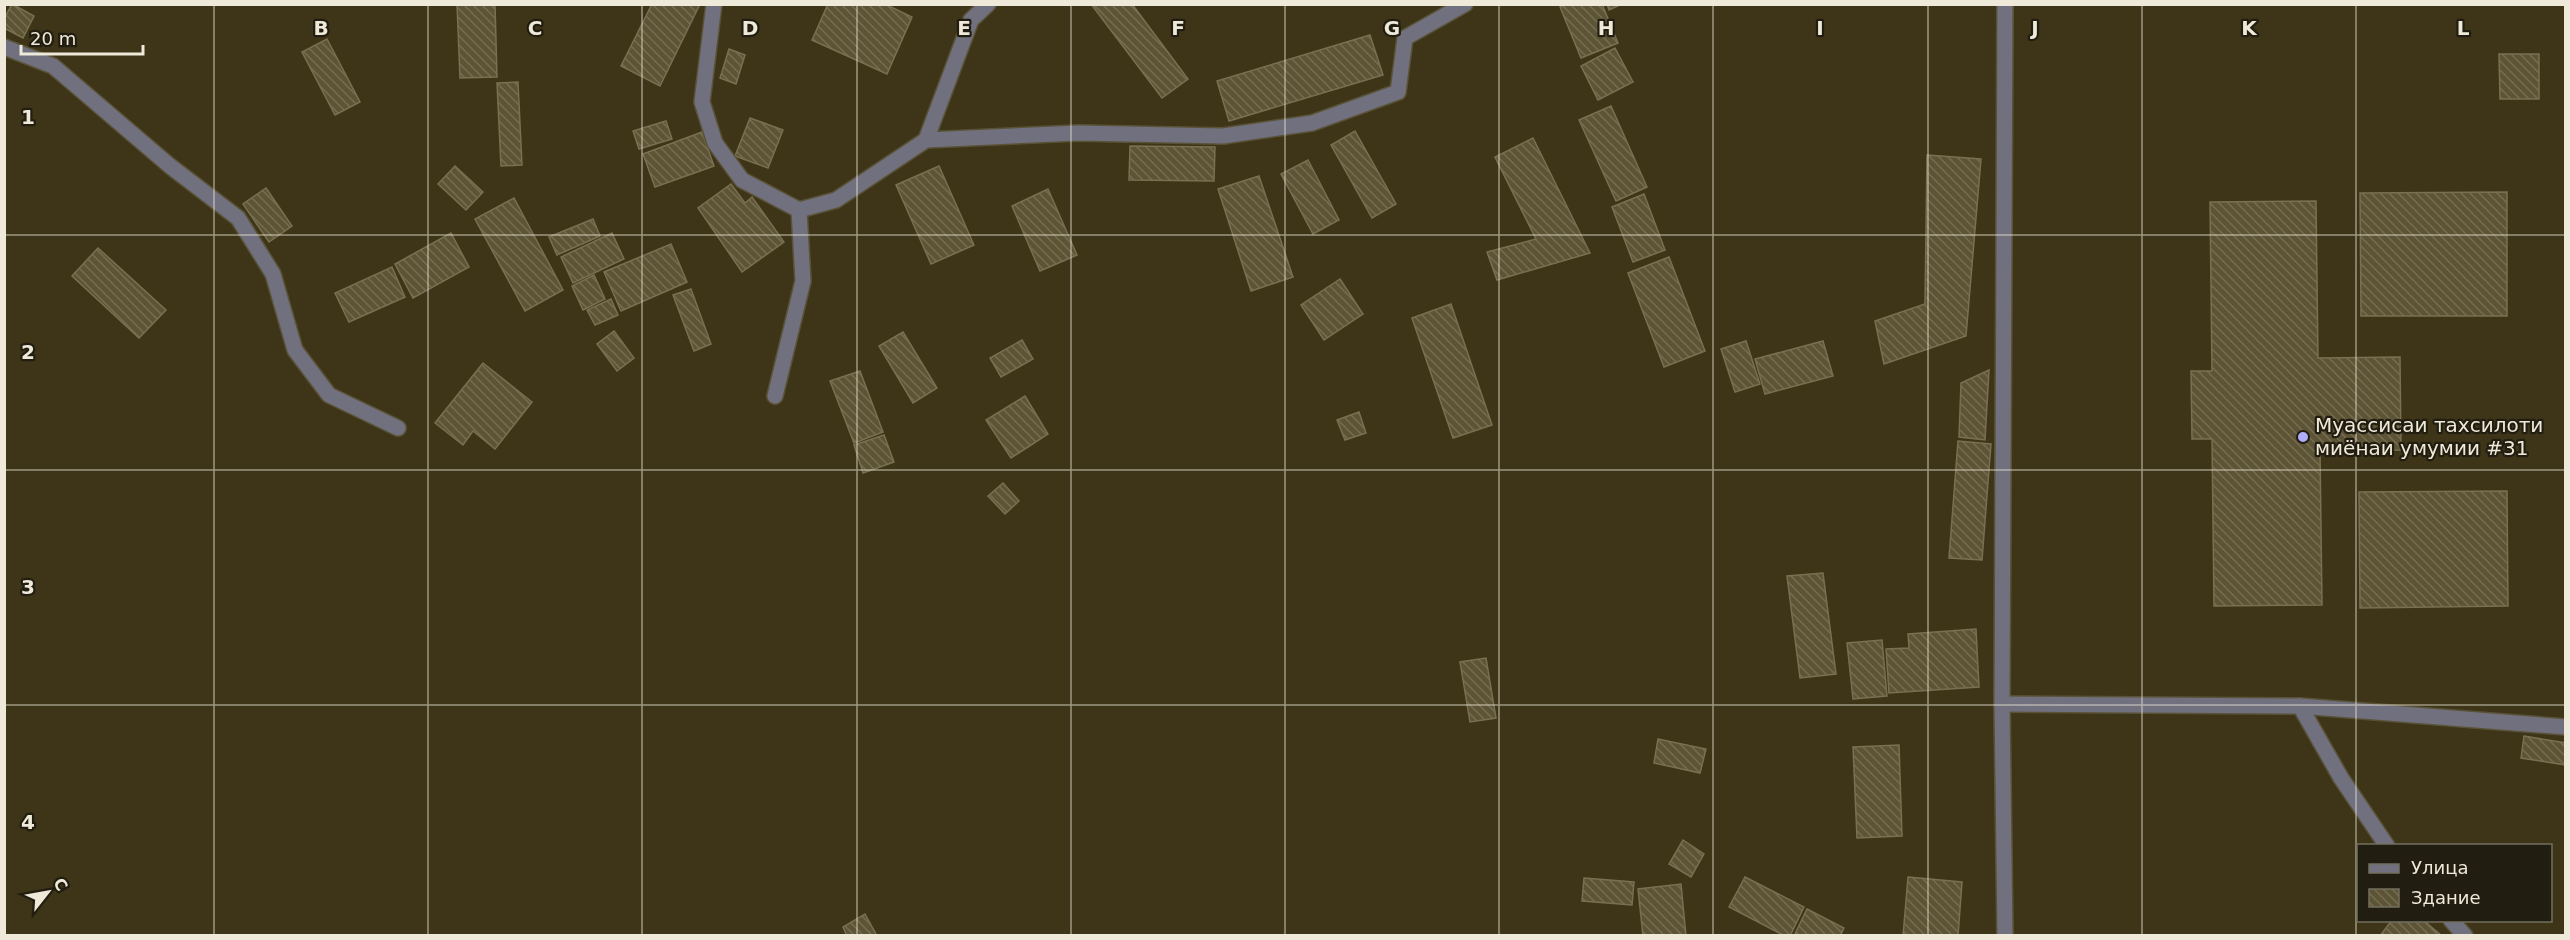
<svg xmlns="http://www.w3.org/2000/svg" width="2570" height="940" font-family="'DejaVu Sans',sans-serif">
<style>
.building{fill:url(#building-back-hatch);stroke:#796f51;stroke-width:1.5}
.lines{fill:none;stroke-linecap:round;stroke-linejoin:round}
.minor-casing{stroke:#5a5237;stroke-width:18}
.tertiary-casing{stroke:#5a5237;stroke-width:18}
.minor{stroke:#70707e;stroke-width:15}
.tertiary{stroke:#70707e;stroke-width:15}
.grid{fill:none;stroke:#eee9d8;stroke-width:1.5;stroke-opacity:0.55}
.poi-dot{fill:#afaefa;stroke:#211d10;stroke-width:2}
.labels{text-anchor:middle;stroke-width:4.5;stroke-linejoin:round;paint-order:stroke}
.poi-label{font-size:20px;fill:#eee9d8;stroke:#211d10;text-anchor:start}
.grid-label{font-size:20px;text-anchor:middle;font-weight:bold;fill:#eee9d8;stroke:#211d10;stroke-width:4.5;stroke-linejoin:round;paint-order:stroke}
</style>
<defs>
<pattern id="building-back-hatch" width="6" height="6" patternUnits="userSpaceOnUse" patternTransform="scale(1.5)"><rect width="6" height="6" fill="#5d5436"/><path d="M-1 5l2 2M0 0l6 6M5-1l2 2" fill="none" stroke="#756d52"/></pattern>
</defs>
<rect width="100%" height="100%" fill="#3e3518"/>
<!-- building -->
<g class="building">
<polygon points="12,4 34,16 23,38 4,28 4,19"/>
<polygon points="457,4 495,4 497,77 460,78"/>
<polygon points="652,4 700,4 660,86 621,66"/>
<polygon points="828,4 885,4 912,17 887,74 812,40"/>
<polygon points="1091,4 1132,4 1188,79 1162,98"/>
<polygon points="1567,4 1602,4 1618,43 1581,58 1560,7"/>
<polygon points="1607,4 1622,4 1609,10"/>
<polygon points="1370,35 1383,75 1229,121 1217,81"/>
<polygon points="327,39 360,102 335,115 302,52"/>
<polygon points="1615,48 1633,82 1598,100 1581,66"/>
<polygon points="729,49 745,55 736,84 720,78"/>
<polygon points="2499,54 2539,54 2539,99 2500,99"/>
<polygon points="518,82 522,165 501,166 497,83"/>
<polygon points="1611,106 1647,187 1616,201 1579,120"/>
<polygon points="750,118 783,130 768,168 735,156"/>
<polygon points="666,121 672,139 639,149 633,131"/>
<polygon points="1355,131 1396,204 1372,218 1331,145"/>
<polygon points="702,132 714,166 655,187 643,154"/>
<polygon points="1533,138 1590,253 1497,280 1487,252 1536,239 1495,157"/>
<polygon points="1130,146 1215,147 1214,181 1129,180"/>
<polygon points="1927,155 1981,159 1966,336 1884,364 1875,321 1925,304"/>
<polygon points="1308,160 1339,220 1313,234 1281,174"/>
<polygon points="455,166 483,192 466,210 438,184"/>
<polygon points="939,166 974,245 931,264 896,185"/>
<polygon points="1259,176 1293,277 1251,291 1218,189"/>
<polygon points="731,184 745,203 752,197 784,242 742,272 698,208"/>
<polygon points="266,188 292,226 269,242 243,204"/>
<polygon points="1048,189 1077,255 1040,271 1012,206"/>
<polygon points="2507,192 2507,316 2361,316 2360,193"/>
<polygon points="1644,194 1665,250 1633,262 1612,207"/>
<polygon points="514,198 563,290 525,311 475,219"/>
<polygon points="2316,201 2318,358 2400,357 2401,450 2320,451 2322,605 2214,606 2212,439 2192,439 2191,371 2212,371 2210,202"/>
<polygon points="593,219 600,236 557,255 549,237"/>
<polygon points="451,233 469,267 413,298 395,264"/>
<polygon points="612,233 624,259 573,283 561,257"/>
<polygon points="671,244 687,282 621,311 604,272"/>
<polygon points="98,248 166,310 139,338 72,276"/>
<polygon points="1669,257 1705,351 1664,367 1628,273"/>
<polygon points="392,267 405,297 349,322 335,293"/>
<polygon points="594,275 605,299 583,310 572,286"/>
<polygon points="1340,279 1363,314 1324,340 1301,305"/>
<polygon points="691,289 711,344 694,351 673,295"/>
<polygon points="611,299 618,315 595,325 587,310"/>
<polygon points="1451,304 1492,425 1453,438 1412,318"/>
<polygon points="614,331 634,358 617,371 597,344"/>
<polygon points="903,332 937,388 913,403 879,346"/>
<polygon points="1022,340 1033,359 1001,377 990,358"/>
<polygon points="1746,341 1760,384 1735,392 1721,349"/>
<polygon points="1823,341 1833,376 1765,394 1755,359"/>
<polygon points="483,363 532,402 495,449 473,431 463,445 435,423"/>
<polygon points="1989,370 1985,440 1959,437 1961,383"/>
<polygon points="860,371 883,432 854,443 830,381"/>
<polygon points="1025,396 1048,434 1011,458 986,420"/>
<polygon points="1359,412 1366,433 1345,440 1337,420"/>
<polygon points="884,435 894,462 863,473 854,445"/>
<polygon points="1958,441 1991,444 1982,560 1949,558"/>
<polygon points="1003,483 1019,501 1005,514 988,496"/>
<polygon points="2507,491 2508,606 2360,608 2359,492"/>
<polygon points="1823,573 1836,674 1800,678 1787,576"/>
<polygon points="1976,629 1979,687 1889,693 1886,649 1909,648 1908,634"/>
<polygon points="1882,640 1887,696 1853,699 1847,643"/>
<polygon points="1486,658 1496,718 1470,722 1460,662"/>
<polygon points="2524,736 2566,743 2566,765 2521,758"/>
<polygon points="1658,739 1706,749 1700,773 1654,763"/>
<polygon points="1899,745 1902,836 1857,838 1853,747"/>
<polygon points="1683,840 1704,854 1691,877 1669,864"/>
<polygon points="1745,877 1804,907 1790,936 1785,936 1729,907"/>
<polygon points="1908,877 1962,882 1958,936 1903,936"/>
<polygon points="1584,878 1634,882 1632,905 1582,901"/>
<polygon points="1681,884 1686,936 1643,936 1638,889"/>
<polygon points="1807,909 1844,928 1840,936 1794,936"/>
<polygon points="865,914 877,936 847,936 843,927"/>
<polygon points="2392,920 2423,920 2442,936 2380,936"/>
</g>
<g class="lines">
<!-- minor casing -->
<g class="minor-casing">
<g id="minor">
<polyline points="714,4 702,102 715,143 742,180 799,210 836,200 926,140 1078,133 1223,136 1312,123 1398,92 1405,38 1465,4"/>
<polyline points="4,47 53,66 170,166 238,218 273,274 295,350 329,395 398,428"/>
<polyline points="926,140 971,20 988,4"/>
<polyline points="775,396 803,281 799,210"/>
<polyline points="2002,704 2300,706 2566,727"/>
<polyline points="2300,706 2341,778 2387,846"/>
<polyline points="2451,920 2465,936"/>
</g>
</g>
<!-- tertiary casing -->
<g class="tertiary-casing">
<polyline id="tertiary" points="2005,4 2002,704 2005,936"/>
</g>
<!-- minor -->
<use href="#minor" class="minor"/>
<!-- tertiary -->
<use href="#tertiary" class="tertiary"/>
</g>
<!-- grid -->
<path class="grid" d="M214,4V936M428,4V936M642,4V936M857,4V936M1071,4V936M1285,4V936M1499,4V936M1713,4V936M1928,4V936M2142,4V936M2356,4V936M4,235H2566M4,470H2566M4,705H2566"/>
<!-- markers -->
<circle class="poi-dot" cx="2303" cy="437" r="6"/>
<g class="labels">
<!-- poi labels -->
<g class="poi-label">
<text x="2315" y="432">Муассисаи тахсилоти<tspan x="2315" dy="23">миёнаи умумии #31</tspan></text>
</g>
</g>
<g class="grid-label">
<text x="321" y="35">B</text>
<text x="535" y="35">C</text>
<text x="750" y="35">D</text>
<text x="964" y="35">E</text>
<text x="1178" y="35">F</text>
<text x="1392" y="35">G</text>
<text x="1606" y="35">H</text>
<text x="1820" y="35">I</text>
<text x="2035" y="35">J</text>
<text x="2249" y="35">K</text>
<text x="2463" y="35">L</text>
<text x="28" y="124">1</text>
<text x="28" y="359">2</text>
<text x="28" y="594">3</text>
<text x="28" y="829">4</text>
</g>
<!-- border -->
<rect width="2570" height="940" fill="none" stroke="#eee9d8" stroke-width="12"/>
<!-- legend -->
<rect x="2357" y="844" width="195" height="78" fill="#211d10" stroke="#736f60" stroke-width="1.5"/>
<rect x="2369" y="864" width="30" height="9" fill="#70707e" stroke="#736f60" stroke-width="1.5"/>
<text x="2411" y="874" font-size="18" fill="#eee9d8">Улица</text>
<rect x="2369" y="889" width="30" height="18" fill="url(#building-back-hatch)" stroke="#736f60" stroke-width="1.5"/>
<text x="2411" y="904" font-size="18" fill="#eee9d8">Здание</text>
<!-- north arrow -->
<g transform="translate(48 892) rotate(59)" stroke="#211d10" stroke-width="4.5" paint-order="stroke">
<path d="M0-4.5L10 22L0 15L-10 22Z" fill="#eee9d8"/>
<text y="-9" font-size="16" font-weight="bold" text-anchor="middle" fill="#eee9d8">С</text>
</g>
<!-- scale -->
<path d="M21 45v9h122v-9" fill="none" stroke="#eee9d8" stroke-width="3"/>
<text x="30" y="45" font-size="18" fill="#eee9d8" stroke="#211d10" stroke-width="4.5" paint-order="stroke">20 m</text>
</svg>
